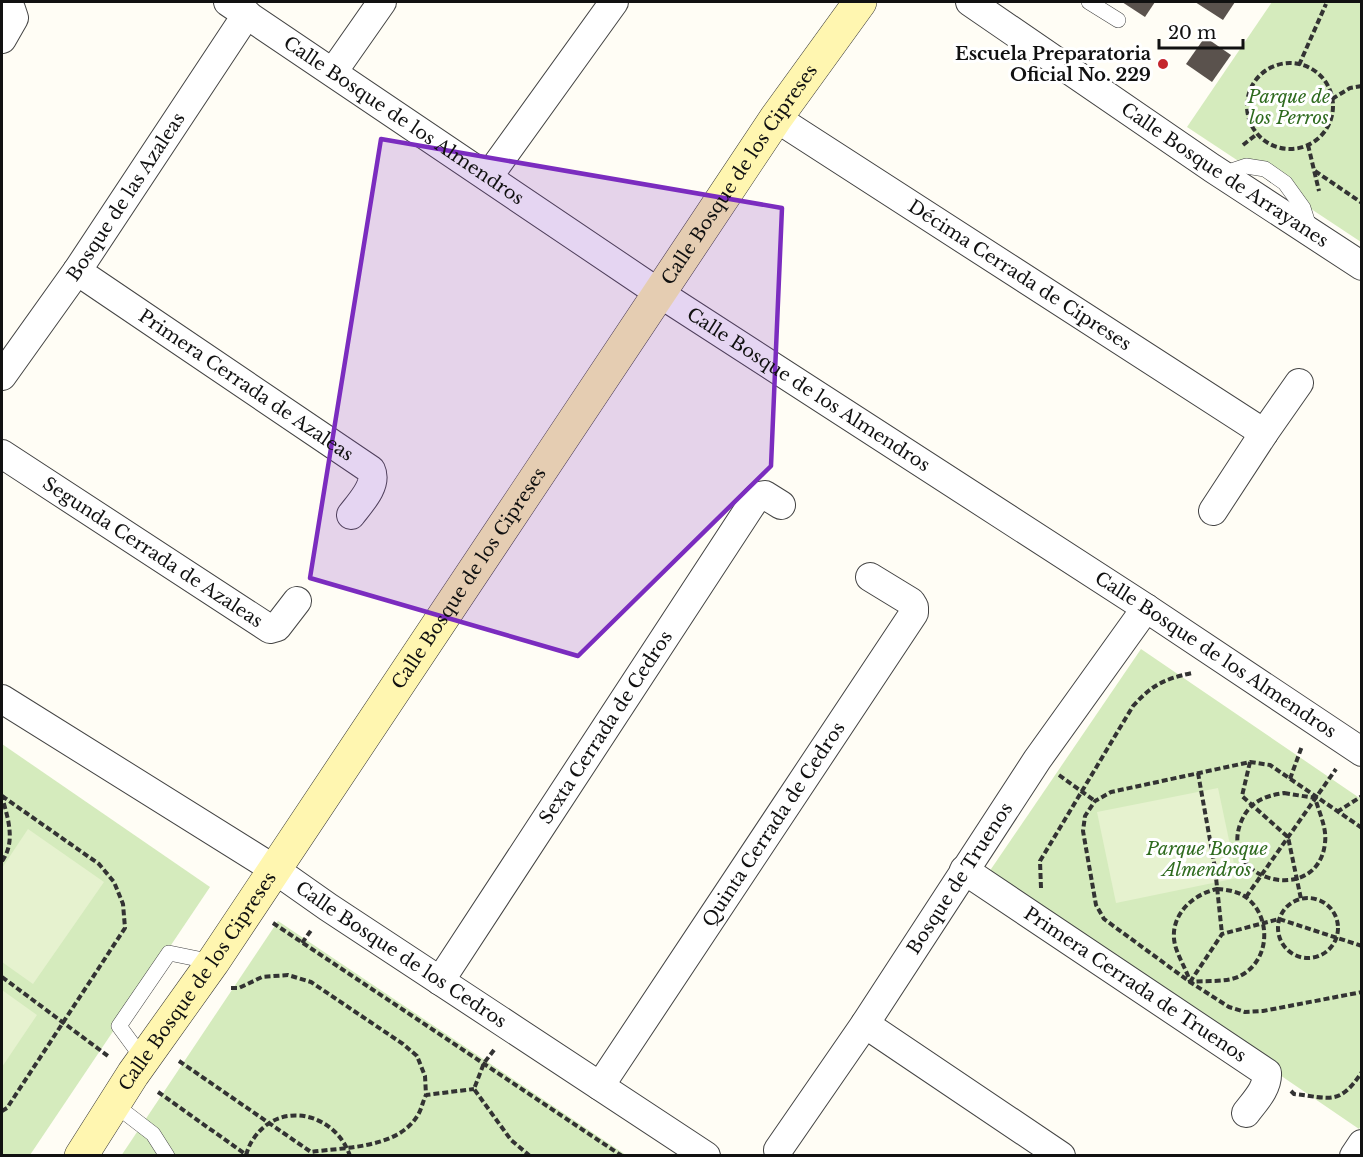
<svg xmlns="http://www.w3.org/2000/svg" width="1363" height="1157" font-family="'Libre Baskerville',serif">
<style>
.green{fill:#d5ebbd}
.pitch{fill:#e6f2cf}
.building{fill:#5a524d}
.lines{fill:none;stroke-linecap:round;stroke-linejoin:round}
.lane-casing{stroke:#444;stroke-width:16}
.street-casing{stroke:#444;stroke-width:30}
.secondary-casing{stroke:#333;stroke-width:34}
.path{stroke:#333;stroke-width:4;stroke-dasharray:6 3;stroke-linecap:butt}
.lane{stroke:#fff;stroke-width:15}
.street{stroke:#fff;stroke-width:28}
.secondary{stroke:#fff6b0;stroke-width:33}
.marked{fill:#7b2cbf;fill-opacity:0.2;stroke:#7b2cbf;stroke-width:4.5;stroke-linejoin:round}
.poi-dot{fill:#c4262e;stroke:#fff;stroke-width:2}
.labels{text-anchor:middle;stroke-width:6;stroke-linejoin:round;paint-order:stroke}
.poi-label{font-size:18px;font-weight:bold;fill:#111;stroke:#fff;text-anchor:end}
.park-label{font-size:18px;font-style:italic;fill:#2f6b1f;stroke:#fff}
.street-label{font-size:18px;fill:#111;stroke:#fff}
</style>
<rect width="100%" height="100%" fill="#fffdf5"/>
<!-- green -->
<g class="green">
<polygon points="1272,2 1361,2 1361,242 1187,127"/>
<polygon points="1141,649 1361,799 1361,1125 1359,1129 987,875"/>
<polygon points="2,744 210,887 30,1155 2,1155"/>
<polygon points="278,921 626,1155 121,1156"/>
</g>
<!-- pitch -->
<g class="pitch">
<polygon points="1218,788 1237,878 1116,903 1097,812"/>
<polygon points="28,829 104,882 33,984 2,962 2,868"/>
<polygon points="2,990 37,1015 2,1067"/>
</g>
<!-- building -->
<g class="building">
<polygon points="1122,2 1155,2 1145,17"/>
<polygon points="1195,2 1235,2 1223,20"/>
<polygon points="1205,37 1231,55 1212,82 1186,64"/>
</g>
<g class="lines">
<!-- lane casing -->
<g class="lane-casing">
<g id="lane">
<polyline points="1089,2 1118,20"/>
<polyline points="1222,174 1246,166 1265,169 1285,183 1303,208 1310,230"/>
<polyline points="144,1060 119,1026 169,953 213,962"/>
<polyline points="114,1104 153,1134 167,1156"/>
</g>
</g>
<!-- street casing -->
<g class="street-casing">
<g id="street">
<polyline points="2,2 11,9 14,18 2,39"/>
<path id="s1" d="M228,2L659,293L1146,608L1362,752"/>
<path id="s2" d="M970,2L1212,168L1362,266"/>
<polyline points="333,72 382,2"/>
<path id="s3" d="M776,118L1264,433"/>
<polyline points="488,177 614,2"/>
<path id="s4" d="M77,271L371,470C378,485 360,503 351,515"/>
<path id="s5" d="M2,376L77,271L247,14"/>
<path id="s6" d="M2,454L270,629L277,627L297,601"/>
<polyline points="1213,511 1264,433 1299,383"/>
<path id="s7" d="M2,699L274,869L328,907L706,1156"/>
<path id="s8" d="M964,870L1267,1073C1268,1088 1255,1101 1246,1113"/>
<path id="s9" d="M440,981L754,501L759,496L765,495L781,505"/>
<polyline points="865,1024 1061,1156"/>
<path id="s10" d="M600,1086L914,613V607L911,602L870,577"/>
<path id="s11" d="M778,1150L865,1024L1037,760L1146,608"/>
<polyline points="1354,1156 1362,1144"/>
</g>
</g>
<!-- secondary casing -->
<g class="secondary-casing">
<g id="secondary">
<path id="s12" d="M81,1156L133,1074L213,962L776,118L860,2"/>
</g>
</g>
<!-- path -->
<g class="path">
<circle cx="1290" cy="106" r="43"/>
<polyline points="1299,65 1326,4"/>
<polyline points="1332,99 1350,88 1362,86"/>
<polyline points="1243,145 1257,134"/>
<polyline points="1308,145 1319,191"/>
<polyline points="1315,171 1362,203"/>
<polyline points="1250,762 1242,796 1288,837 1301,899"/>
<polyline points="1198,773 1215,868 1222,934"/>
<polyline points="1059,775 1095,801"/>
<polyline points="1290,779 1302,746"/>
<path d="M1284,793L1315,798C1319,812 1327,828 1325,843C1318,907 1217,881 1241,822C1249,802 1264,796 1284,793Z"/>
<polyline points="2,796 99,864 114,882 123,904 125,928 7,1108 2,1111"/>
<polyline points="1337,812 1362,796"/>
<polyline points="1362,828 1270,765 1250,762 1111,792 1095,801 1085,816 1083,831 1096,905 1104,919 1190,982 1229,1007 1245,1012 1263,1011 1362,992"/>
<path d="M2,861C16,842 8,818 2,797"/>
<path d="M1041,888L1040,861L1133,706C1152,685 1164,679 1192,673"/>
<path d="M1217,889C1228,890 1238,891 1247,898C1272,918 1270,961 1240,976C1226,983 1206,980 1190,982C1187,971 1181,962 1177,951C1165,921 1189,895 1217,889Z"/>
<polyline points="1246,897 1336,769"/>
<circle cx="1308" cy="928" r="30"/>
<polyline points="273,923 622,1156"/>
<polyline points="302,943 312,929"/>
<polyline points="2,977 108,1056"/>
<polyline points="1190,982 1222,934 1279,919 1362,946"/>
<polyline points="231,988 239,988 262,977 288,975 311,982 403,1044 417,1056 425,1076 426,1095 474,1089"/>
<polyline points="494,1050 484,1063 474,1089 511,1140 530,1156"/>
<path d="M179,1061L311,1152C345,1147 400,1149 419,1113C422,1107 423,1101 426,1095"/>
<path d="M1291,1091L1294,1094C1331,1098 1339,1106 1362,1072"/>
<polyline points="158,1092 248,1156"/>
<path d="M246,1155C248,1149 250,1143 254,1138C281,1099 336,1114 350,1156"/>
</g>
<!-- lane -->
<use href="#lane" class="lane"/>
<!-- street -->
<use href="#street" class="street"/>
<!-- secondary -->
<use href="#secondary" class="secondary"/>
</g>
<!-- marked area -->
<path class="marked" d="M381,139L782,208L771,466L578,656L310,578Z"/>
<!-- markers -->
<circle class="poi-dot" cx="1163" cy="64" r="6"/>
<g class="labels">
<!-- poi labels -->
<g class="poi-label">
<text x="1151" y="60">Escuela Preparatoria<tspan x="1151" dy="21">Oficial No. 229</tspan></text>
</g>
<!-- park labels -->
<g class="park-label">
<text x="1289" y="103">Parque de<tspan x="1289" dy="21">los Perros</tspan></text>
<text x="1207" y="855">Parque Bosque<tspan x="1207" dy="21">Almendros</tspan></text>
</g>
<!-- street labels -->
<g class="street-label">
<text dy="6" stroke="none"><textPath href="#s1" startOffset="212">Calle Bosque de los Almendros</textPath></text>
<text dy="6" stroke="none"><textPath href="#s12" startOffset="1182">Calle Bosque de los Cipreses</textPath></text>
<text dy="6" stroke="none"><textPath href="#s2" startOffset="308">Calle Bosque de Arrayanes</textPath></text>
<text dy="6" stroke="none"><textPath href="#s5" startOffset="218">Bosque de las Azaleas</textPath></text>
<text dy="6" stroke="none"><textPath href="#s3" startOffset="290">Décima Cerrada de Cipreses</textPath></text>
<text dy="6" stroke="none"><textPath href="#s4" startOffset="204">Primera Cerrada de Azaleas</textPath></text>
<text dy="6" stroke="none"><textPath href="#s1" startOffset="698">Calle Bosque de los Almendros</textPath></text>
<text dy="6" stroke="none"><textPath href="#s6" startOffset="180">Segunda Cerrada de Azaleas</textPath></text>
<text dy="6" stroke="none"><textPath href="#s12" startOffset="696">Calle Bosque de los Cipreses</textPath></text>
<text dy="6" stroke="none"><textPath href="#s1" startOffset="1184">Calle Bosque de los Almendros</textPath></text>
<text dy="6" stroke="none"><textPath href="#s9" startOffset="303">Sexta Cerrada de Cedros</textPath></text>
<text dy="6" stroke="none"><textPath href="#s10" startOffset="314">Quinta Cerrada de Cedros</textPath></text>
<text dy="6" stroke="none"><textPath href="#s11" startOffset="327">Bosque de Truenos</textPath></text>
<text dy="6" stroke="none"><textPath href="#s7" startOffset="474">Calle Bosque de los Cedros</textPath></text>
<text dy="6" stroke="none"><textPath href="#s12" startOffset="210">Calle Bosque de los Cipreses</textPath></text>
<text dy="6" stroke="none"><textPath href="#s8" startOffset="206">Primera Cerrada de Truenos</textPath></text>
</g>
</g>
<!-- border -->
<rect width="1363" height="1157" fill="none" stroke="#111111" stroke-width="6"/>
<!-- scale -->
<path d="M1159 39v9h84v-9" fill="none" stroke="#111111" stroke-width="3"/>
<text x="1168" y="39" font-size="18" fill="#111111" stroke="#ffffff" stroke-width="4.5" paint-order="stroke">20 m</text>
</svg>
